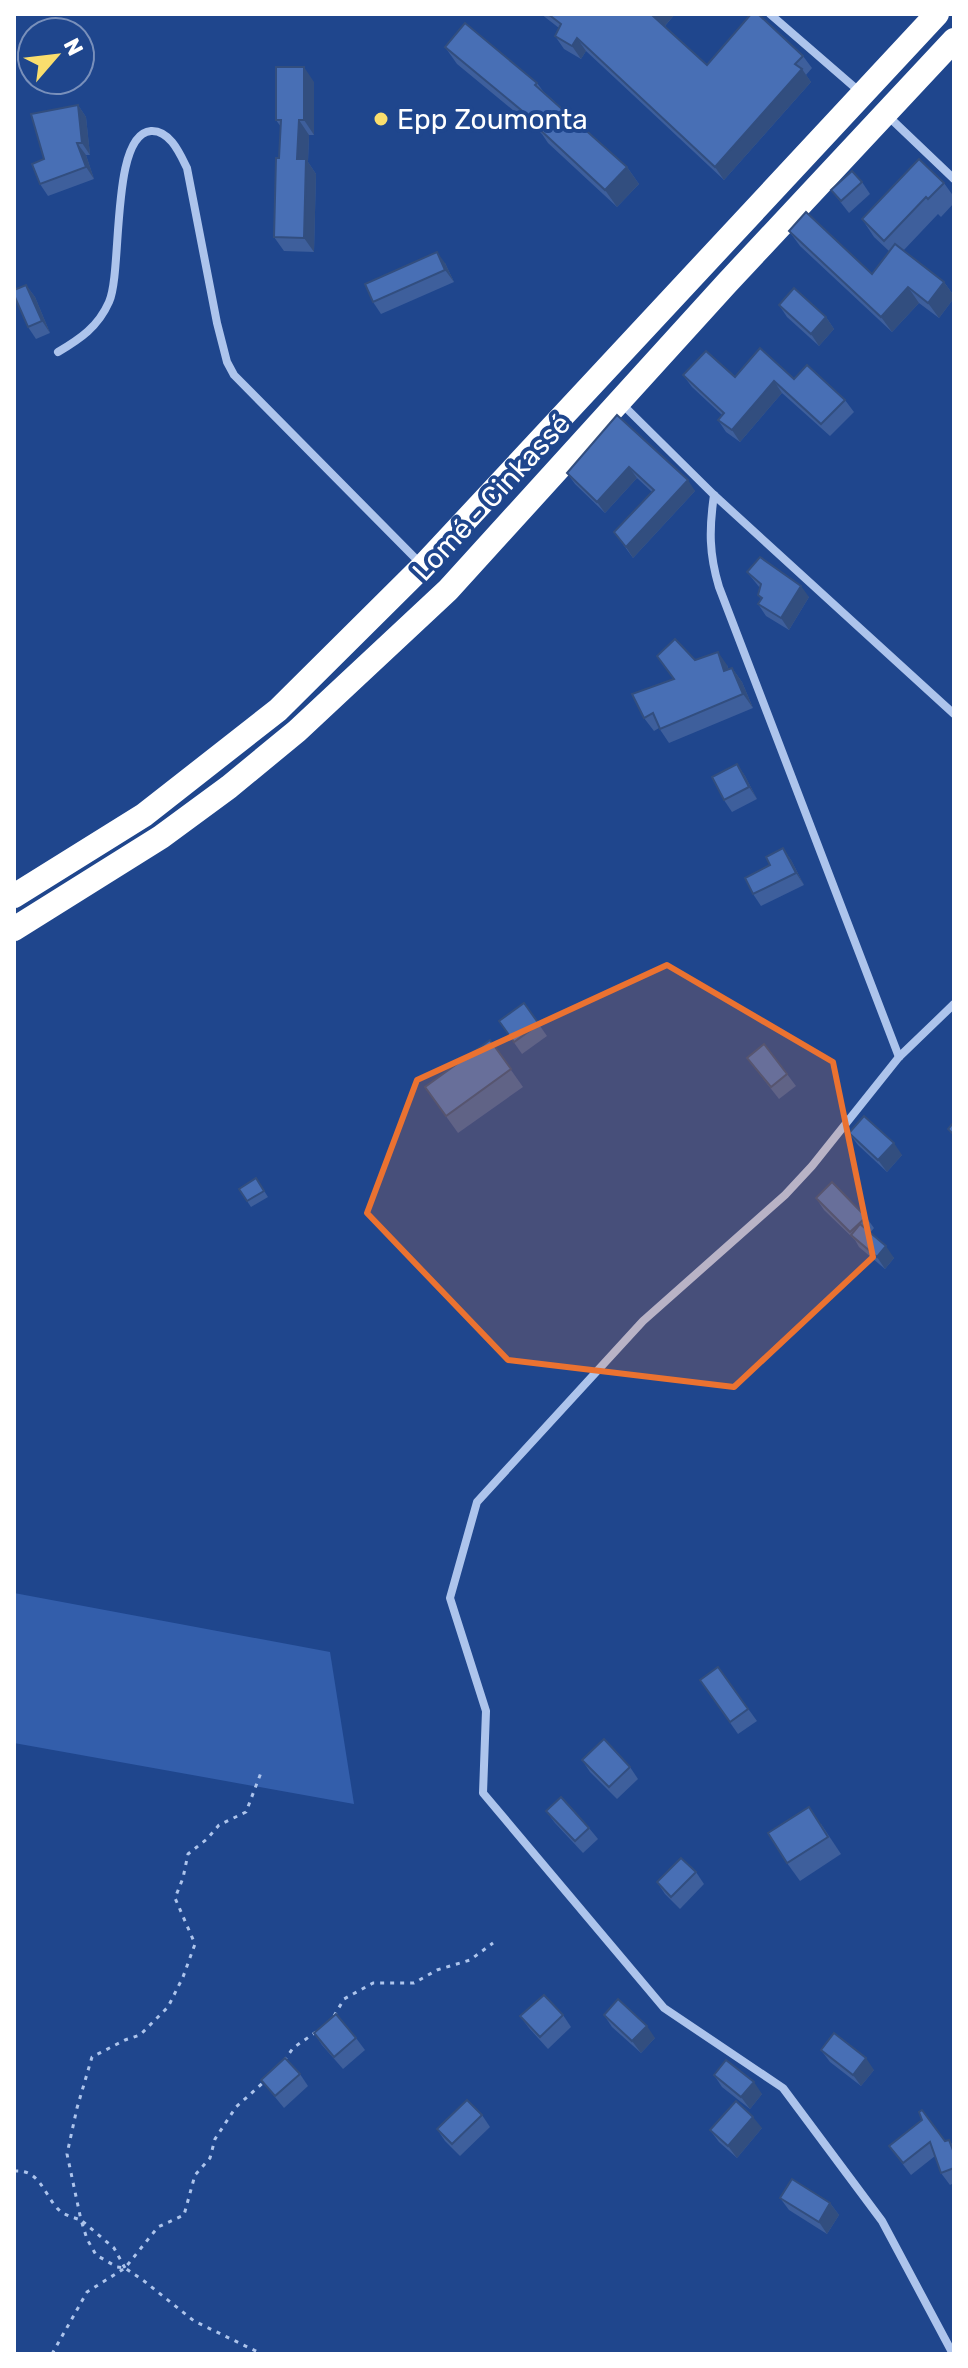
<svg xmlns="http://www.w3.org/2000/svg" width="968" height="2368" font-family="Rubik,sans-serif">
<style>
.green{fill:#335eab}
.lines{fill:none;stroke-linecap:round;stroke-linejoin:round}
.path{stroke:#adc4ec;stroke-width:3;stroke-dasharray:4 6;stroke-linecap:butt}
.street{stroke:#adc4ec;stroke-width:8}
.highway{stroke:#fff;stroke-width:24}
.wall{fill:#3e5f9c}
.shaded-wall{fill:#324e7f}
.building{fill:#486fb5;stroke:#324e7f;stroke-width:2}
.marked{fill:#eb7230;fill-opacity:0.2;stroke:#eb7230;stroke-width:6;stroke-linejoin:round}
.poi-dot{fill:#fade6d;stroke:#1f468d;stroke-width:3}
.labels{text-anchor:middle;stroke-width:8;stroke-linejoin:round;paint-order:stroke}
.poi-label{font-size:28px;fill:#fff;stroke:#1f468d;text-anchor:start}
.street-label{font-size:28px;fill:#fff;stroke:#1f468d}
</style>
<rect width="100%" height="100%" fill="#1f468d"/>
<!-- green -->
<polygon class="green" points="14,1593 330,1652 354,1804 14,1743"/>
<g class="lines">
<!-- path -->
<g class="path">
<polyline points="334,2016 344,1999 373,1983 414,1983 437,1970 470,1960 493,1943"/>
<polyline points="284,2061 293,2048 316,2032"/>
<path d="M14,2171C39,2169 43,2192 57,2208C63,2215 72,2217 81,2220L87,2239L96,2255L117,2267L125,2268L144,2281L194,2321L262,2354"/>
<polyline points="125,2268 114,2248 81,2220 67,2154 77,2108 92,2057 125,2040 140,2035 168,2007 183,1977 195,1944 175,1898 183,1878 188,1854 207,1839 219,1825 246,1812 262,1770"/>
<polyline points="52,2354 87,2292 125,2268 158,2227 184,2215 195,2175 210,2158 215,2139 236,2107 265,2081"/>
</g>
<!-- street -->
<g class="street">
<polyline points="770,14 860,92"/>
<polyline points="889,117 954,179"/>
<path d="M58,352C80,339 98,327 109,302C123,271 110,134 151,131C170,130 180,154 187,168L217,323L227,362L234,375L420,563"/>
<polyline points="620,402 714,495 954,714"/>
<path d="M714,495C709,529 709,554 719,587L899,1057"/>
<polyline points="953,2354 882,2221 783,2088 664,2008 483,1793 486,1711 450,1598 477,1502 643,1321 785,1195 812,1166 899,1057 954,1004"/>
</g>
<!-- highway -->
<g class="highway">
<polyline points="14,896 144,815 278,710 423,566 937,14"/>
<polyline points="14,929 161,837 229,787 297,731 448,590 727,283 954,40"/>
</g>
</g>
<!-- wall -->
<g class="wall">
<polygon points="541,14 675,14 665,26 707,65 803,56 812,68 806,75 811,82 724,180 586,51 581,59 564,49 555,36 559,28"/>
<polygon points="445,47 537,83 543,91 627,167 639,184 617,207 548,143 542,134 457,64"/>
<polygon points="314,82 314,135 309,135 308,162 316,174 314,252 284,251 274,237 281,127 276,120"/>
<polygon points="78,105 86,117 90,155 86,155 94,179 48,196 40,184 44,159"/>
<polygon points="862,182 870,194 849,213 831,190"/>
<polygon points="944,183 954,197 954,203 941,217 938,214 903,251 944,282 954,296 954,298 939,318 919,303 892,332 800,246 789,231 872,274 889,251 874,237 862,219"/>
<polygon points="445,263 454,282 381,314 373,302"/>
<polygon points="26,285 35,297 50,333 36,339 28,327"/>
<polygon points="779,305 826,317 834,329 819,346 787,317"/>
<polygon points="683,375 794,379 845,400 854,412 830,436 782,393 740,442 726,432 718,420 722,415 692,387"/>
<polygon points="617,415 695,491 633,558 614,532 652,492 637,478 605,513 575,484 567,473"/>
<polygon points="747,572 809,597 789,630 766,616 758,604 761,599 758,595 760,588"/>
<polygon points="657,656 695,660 727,665 729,670 732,668 742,682 753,708 669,743 659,728 654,731 644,718 674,679"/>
<polygon points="737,764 745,776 757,799 732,812 724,800"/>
<polygon points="783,848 791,860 804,885 761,906 753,894 770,865"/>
<polygon points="524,1003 547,1036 522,1054 499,1021"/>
<polygon points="490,1040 523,1087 458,1133 425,1087"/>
<polygon points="747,1058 787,1074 796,1086 779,1099"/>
<polygon points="849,1133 902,1155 887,1172 858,1145"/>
<polygon points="256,1178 268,1197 251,1207 239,1189"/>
<polygon points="816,1198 866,1217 874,1228 870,1233 894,1258 885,1269 859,1247 855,1240 824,1210"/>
<polygon points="718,1667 757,1721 738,1734 700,1680"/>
<polygon points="582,1760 630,1767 638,1779 617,1799 590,1772"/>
<polygon points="546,1811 589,1828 598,1839 583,1853 555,1823"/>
<polygon points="821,1824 841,1854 800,1881 787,1863"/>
<polygon points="696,1872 704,1884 680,1909 665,1894 657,1882"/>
<polygon points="563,2015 571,2027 548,2049 529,2028 520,2016"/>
<polygon points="604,2015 655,2038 641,2053 612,2027"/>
<polygon points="314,2033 356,2038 365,2050 343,2069 322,2045"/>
<polygon points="821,2050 874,2070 861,2086 830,2062"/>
<polygon points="300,2074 308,2086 284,2108 261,2080"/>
<polygon points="714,2075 762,2094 750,2109 722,2087"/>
<polygon points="482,2115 490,2127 460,2156 445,2141 437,2129"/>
<polygon points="762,2128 737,2158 719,2142 710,2130"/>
<polygon points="949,2140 954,2147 954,2183 950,2185 941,2173 935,2156 911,2175 889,2146"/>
<polygon points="780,2198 830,2203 839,2215 827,2234 789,2210"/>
</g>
<!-- shaded-wall -->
<g class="shaded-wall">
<polygon points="655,14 675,14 663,28 653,16"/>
<polygon points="577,38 586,51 581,59 572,46"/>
<polygon points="304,67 314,82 314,135 304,120"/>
<polygon points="802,69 811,82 724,180 715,167"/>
<polygon points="78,105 86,117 90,155 82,143"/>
<polygon points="299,120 309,135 308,162 316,174 314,252 304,238 297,159"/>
<polygon points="77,143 86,155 94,179 86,167"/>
<polygon points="627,167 639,184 617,207 605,190"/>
<polygon points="437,252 445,263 454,282 445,270"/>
<polygon points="944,282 954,296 954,298 939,318 928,303"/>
<polygon points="26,285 35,297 50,333 42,321"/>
<polygon points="908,287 919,303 892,332 881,317"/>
<polygon points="826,317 834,329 819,346 811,334"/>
<polygon points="774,381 782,393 740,442 732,430"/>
<polygon points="629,467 637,478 605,513 597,502"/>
<polygon points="688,480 695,491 633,558 626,547"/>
<polygon points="801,586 809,597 789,630 781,618"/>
<polygon points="718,652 727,665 734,685 724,671"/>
<polygon points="732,668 742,682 753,708 743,694"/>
<polygon points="737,764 745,776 757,799 749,787"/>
<polygon points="783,848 791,860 804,885 796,873"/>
<polygon points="894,1143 902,1155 887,1172 878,1160"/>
<polygon points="886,1246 894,1258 885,1269 877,1257"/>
<polygon points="647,2026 655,2038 641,2053 632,2041"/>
<polygon points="866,2058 874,2070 861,2086 853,2075"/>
<polygon points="754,2082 762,2094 750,2109 741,2097"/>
<polygon points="753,2117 762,2128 737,2158 728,2146"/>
<polygon points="830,2203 839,2215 827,2234 819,2222"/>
</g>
<!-- building -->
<g class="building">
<polygon points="548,14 655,14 653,16 707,65 751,14 758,14 803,56 795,64 802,69 715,167 577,38 572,46 555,36 561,24"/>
<polygon points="465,23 537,83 535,85 627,167 605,190 536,126 538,124 445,47"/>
<polygon points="276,67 304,67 304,120 299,120 297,159 306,159 304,238 274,237 276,158 279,158 281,120 276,120"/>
<polygon points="78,105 82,143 77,143 86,167 40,184 32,164 44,159 31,114"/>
<polygon points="919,159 944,183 928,199 926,197 884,241 862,219"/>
<polygon points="852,171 862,182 841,201 831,190"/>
<polygon points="806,212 872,274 895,244 944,282 928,303 908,287 881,317 789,231"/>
<polygon points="437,252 445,270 373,302 365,284"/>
<polygon points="26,285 42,321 28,327 14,295 14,290"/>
<polygon points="794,288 826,317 811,334 779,305"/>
<polygon points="760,348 794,379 807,365 845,400 821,424 774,381 732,430 718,420 724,413 683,375 706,351 735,377"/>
<polygon points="617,415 688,480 626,547 614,532 654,490 629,467 597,502 567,473"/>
<polygon points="760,557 801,586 781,618 758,604 762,598 758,595 761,584 747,572"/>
<polygon points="675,639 695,660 718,652 724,671 732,668 743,694 660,729 653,713 644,718 632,694 674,679 657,656"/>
<polygon points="737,764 749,787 724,800 712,777"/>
<polygon points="783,848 796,873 753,894 745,878 770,865 766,857"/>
<polygon points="524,1003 539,1024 514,1042 499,1021"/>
<polygon points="490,1040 511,1069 446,1116 425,1087"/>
<polygon points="764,1044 787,1074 771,1087 747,1058"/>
<polygon points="864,1116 894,1143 878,1160 849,1133"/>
<polygon points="954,1122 954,1135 948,1129"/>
<polygon points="256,1178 264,1191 247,1201 239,1189"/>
<polygon points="832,1182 866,1217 850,1232 816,1198"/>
<polygon points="860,1224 886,1246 877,1257 851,1235"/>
<polygon points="718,1667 748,1709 730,1722 700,1680"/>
<polygon points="604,1739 630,1767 609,1787 582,1760"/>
<polygon points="561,1797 589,1828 575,1841 546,1811"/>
<polygon points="809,1807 828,1837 787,1863 768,1833"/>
<polygon points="681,1858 696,1872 671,1897 657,1882"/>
<polygon points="544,1995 563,2015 540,2037 520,2016"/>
<polygon points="618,1999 647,2026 632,2041 604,2015"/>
<polygon points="336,2014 356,2038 334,2057 314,2033"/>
<polygon points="834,2033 866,2058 853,2075 821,2050"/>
<polygon points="285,2058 300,2074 275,2096 261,2080"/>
<polygon points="726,2060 754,2082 741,2097 714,2075"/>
<polygon points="467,2100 482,2115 452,2144 437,2129"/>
<polygon points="736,2101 753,2117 728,2146 710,2130"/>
<polygon points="922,2110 945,2141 949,2140 954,2153 954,2168 941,2173 930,2142 903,2163 889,2146 922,2120 919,2112"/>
<polygon points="792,2179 830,2203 819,2222 780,2198"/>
</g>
<!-- marked area -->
<path class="marked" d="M667,965L833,1062L873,1257L734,1387L508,1360L367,1213L417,1080Z"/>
<!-- markers -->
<circle class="poi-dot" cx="381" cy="119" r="8"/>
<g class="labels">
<!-- poi labels -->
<g class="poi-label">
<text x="397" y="129">Epp Zoumonta</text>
</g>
<!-- street labels -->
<g class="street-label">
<text transform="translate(491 497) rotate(-47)" y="10">Lomé - Cinkassé</text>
</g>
</g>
<!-- border -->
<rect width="968" height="2368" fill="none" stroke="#ffffff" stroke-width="32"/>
<!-- north arrow -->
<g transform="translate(56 56) rotate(62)"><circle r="38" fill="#1f468d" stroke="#7990bb" stroke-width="2"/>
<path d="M0-6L14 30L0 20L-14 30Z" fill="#fade6d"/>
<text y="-12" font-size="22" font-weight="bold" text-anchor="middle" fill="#ffffff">N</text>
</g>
</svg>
